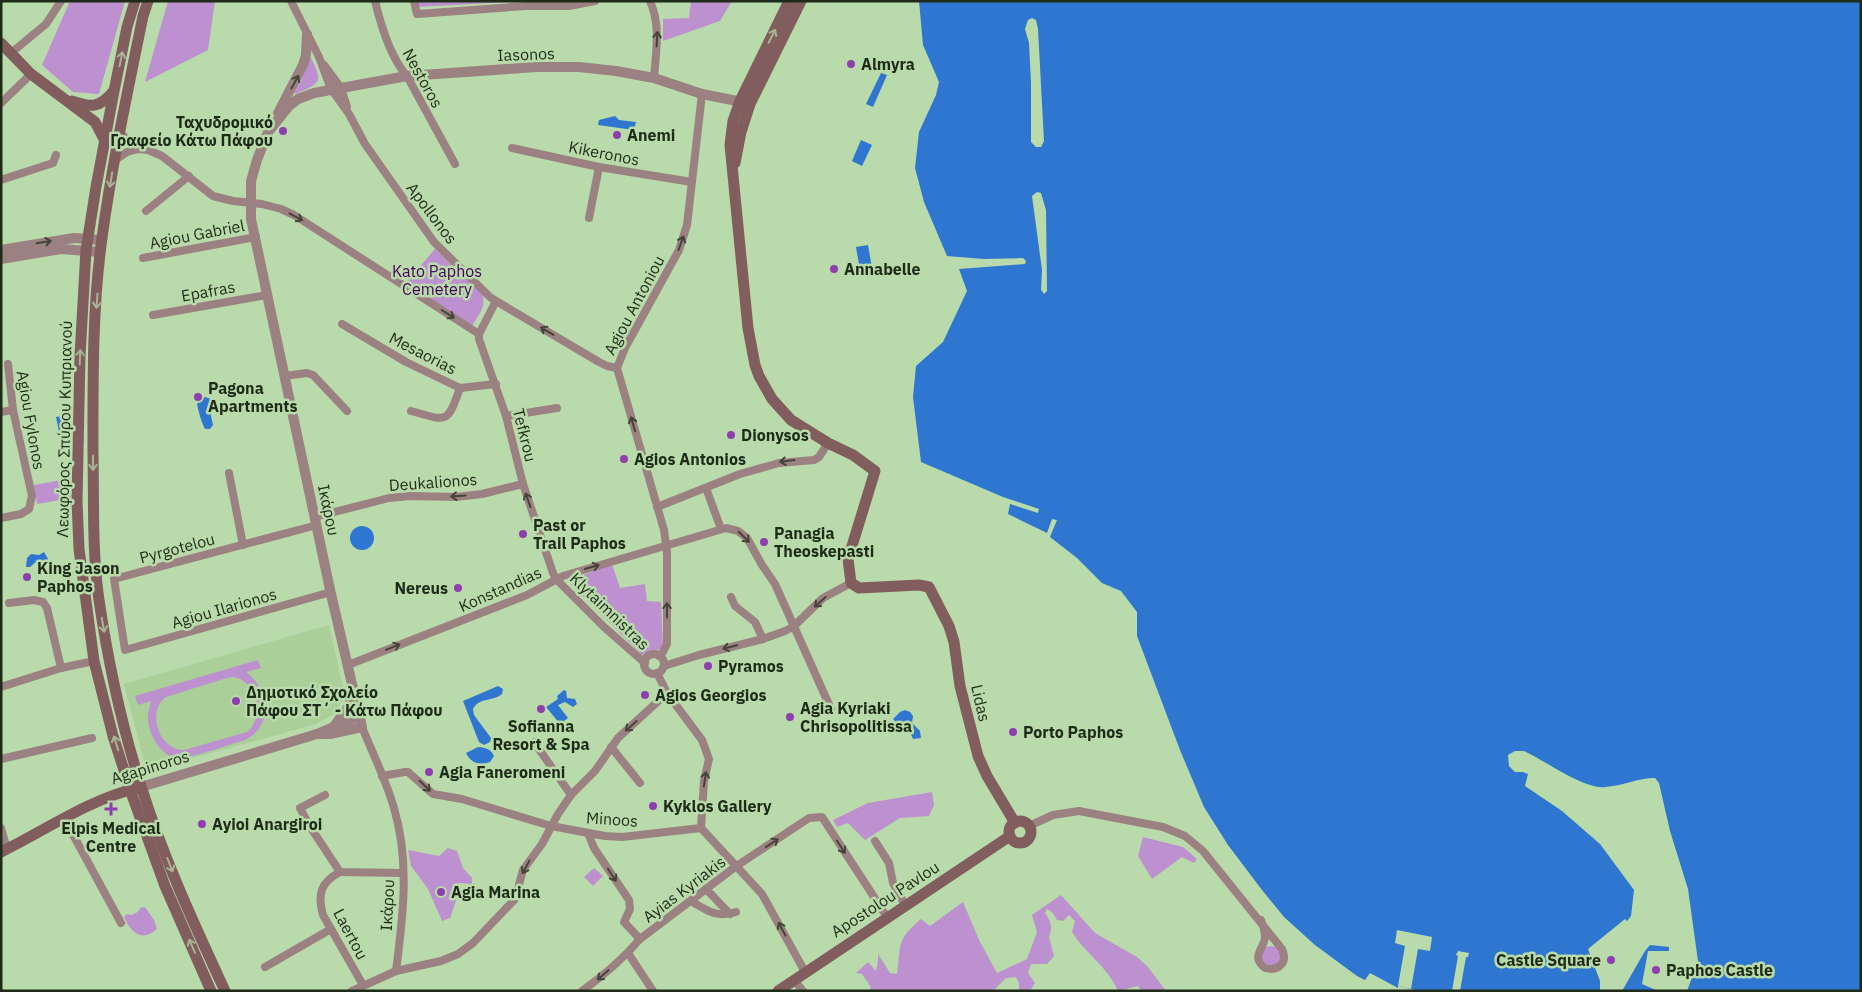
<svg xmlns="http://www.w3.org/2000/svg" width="1862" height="992" font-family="'IBM Plex Sans',sans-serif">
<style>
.built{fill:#aacf99}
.green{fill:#bd91cf;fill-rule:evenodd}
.water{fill:#2e76cf}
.pier{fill:#b9daaa}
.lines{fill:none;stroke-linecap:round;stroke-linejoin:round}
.minor{stroke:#9c8182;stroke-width:8}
.tertiary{stroke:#9c8182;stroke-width:10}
.secondary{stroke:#825d5e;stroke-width:11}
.oneway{stroke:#a8b493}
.oneway2{stroke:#444538}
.poi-dot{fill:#8f3ead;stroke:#b9daaa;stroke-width:2}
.labels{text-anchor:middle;stroke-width:5;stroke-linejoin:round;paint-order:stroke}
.street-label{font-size:16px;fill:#1f2b19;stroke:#b9daaa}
.poi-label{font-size:16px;font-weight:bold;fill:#1f2b19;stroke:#b9daaa;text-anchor:start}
.park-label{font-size:16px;fill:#48005d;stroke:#b9daaa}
</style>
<rect width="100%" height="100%" fill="#b9daaa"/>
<!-- built -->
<polygon class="built" points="329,625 345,696 334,714 316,724 157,768 145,764 124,684"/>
<!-- green -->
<g class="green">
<polygon points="70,1 125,1 99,94 73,92 42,65"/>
<polygon points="168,1 215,1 208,50 145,82"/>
<polygon points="417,1 530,1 417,7"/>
<polygon points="691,1 732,1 720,21 663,41 663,19 689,18"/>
<path d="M309,58H311C324,83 320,83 296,94L294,92L301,81Z"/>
<path d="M435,249L482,293C487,306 479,314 472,326L405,284Z"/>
<polygon points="68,479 71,498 37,504 34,485"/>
<polygon points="612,564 620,588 645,584 647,601 661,602 663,648 642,655 568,581"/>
<path d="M258,660L261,668L246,672C269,689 274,726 245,740C227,745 199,756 181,758C163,760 149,736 148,720C147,714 150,707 151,701L138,705L135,696ZM234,677C257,681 265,718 247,732L184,750C159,750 146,711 166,697L227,678Z"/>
<polygon points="932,792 934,805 929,816 900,818 865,840 848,823 837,827 833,820 868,803"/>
<polygon points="1143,837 1183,847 1197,859 1194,863 1182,857 1152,879 1138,856"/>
<polygon points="448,848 457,851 463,868 472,878 472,884 460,883 455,885 453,892 457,898 450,918 442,921 428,889 411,866 408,850 439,856"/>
<polygon points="594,868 603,876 593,886 584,877"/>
<path d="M1061,895L1095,933L1137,957L1148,967L1166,991H1141L1138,986L1118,991C1108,967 1085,953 1072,932L1075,921L1069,915L1063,921L1057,920L1052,912L1047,909L1045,913C1051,921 1053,927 1049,937L1054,956L1047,964H1031L1028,973L1035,983L1030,991H1019V983L1016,977L1006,978L993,991H869L871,987L862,974L856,973L868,962L876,971L878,961V954L890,973L897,974C901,945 896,940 921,919L930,926L963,902L979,940L997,973L1027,959L1037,932L1032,915Z"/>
<path d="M145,907L154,920L157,929C141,943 131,932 124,917L127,914L131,915L138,912L140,908Z"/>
<circle cx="1271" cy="956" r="10"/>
</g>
<!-- water -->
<g class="water">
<path d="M919,1H1861V991H1687L1698,961L1688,889L1670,831L1659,783L1655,778C1638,778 1622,786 1605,787C1585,790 1544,760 1524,751H1515L1508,755L1509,766L1515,772H1523L1528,774L1525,786L1562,811L1600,844L1634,890L1631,916L1627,921L1625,919L1588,949L1600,981V991H1419L1398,986V988L1370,973L1365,980L1357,976L1315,945L1284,917L1262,890L1228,845L1204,807L1180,750L1137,636V612L1121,591L1102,583L1077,558L1050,537L1057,520L1052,519L1047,533L1008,514L1010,504L1038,513L1039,509L1003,497L921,462L913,397L916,366L943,342L967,291L959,269L1025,264L1026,261L1023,258L984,259L947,256L924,202L915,168L919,132L936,95L939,82L923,45Z"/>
<polygon points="881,73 887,75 873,107 866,104"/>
<polygon points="615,116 619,120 636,122 634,130 598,125 599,120"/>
<polygon points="861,140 872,145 862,166 852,161"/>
<polygon points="868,245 872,268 860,270 856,247"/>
<path d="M205,397L211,399V416L213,425L210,429H205C202,424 198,410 197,404L200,400Z"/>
<polygon points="67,415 70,433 60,436 56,417"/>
<circle cx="362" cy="538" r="12"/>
<polygon points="44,552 48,559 45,562 38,560 30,567 26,567 27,558 31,554 39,555"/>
<path d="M498,686L503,689L502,694C493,702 479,697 473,709L474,715L491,738L490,742L484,745L479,742L463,701Z"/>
<polygon points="564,690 566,691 567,698 575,699 577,704 573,707 565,702 558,705 568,718 560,724 546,707 558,699 557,696"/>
<polygon points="905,710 910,712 913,716 912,723 920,731 921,738 913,739 910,732 906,732 893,719 900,712"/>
<path d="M478,747C486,748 490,748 494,756L490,762C479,766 471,763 466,753Z"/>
<polygon points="1650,945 1669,947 1669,951 1648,951 1642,984 1658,991 1622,991 1645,951"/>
</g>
<!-- pier -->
<g class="pier">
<polygon points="1032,18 1036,20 1038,29 1044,141 1041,147 1036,147 1031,142 1031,82 1029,43 1025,29 1028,20"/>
<polygon points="1037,192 1041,193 1046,210 1047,291 1044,294 1041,290 1042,270 1032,196"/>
<polygon points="1397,930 1432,937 1430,951 1418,949 1411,989 1398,986 1405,946 1395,943"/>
<polygon points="1458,951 1469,953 1468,957 1466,957 1460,991 1452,991 1458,956 1456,955"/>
</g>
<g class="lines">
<!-- minor -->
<g class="minor">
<polyline points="291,1 319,57 331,89 349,114 365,144 434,242 491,298 599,362 607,366 617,368"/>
<path d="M375,1C381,26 390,57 407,76L455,164"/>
<polyline points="414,1 417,14 526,6 569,6 595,1"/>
<path d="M650,1C661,26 656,51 654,78"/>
<polyline points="11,53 46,24 61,1"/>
<polyline points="324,65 341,88 347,107"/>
<polyline points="1,103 31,74"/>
<polyline points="119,132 138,149"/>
<polyline points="512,148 599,167 692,182"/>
<polyline points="114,161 127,152 138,149 148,150 162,156 213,196 233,201 262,204 281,209 294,215 479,334"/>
<polyline points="1,180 53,163 56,155"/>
<polyline points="146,211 189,176"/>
<polyline points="589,218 599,167"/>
<polyline points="143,258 256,237"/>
<polyline points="496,301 479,334 479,339 506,416 523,484 553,573 556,579 604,627 645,663"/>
<polyline points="153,315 267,295"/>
<polyline points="342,324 406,362 460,388 496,384"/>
<polyline points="284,376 307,373 313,375 347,411"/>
<path d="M411,411C447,421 447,425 460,388"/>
<polyline points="1,412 13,410"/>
<polyline points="506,416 557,408"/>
<polyline points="229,473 243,545"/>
<polyline points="706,488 721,529"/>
<polyline points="657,507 740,474 779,463 814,460 819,457 828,443"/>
<polyline points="315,517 389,498 410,496 456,497 482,494 523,484"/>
<polyline points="1,518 21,514 29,509 32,496 13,410 8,364"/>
<polyline points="317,525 114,579 125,650 331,592"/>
<polyline points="731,597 735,606 755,622 763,639"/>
<polyline points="9,603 34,600 43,602 47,608 61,668"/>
<circle cx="654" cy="664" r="10"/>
<polyline points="659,656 663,652 667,644 667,552 664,530 617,368 625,348 679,250 687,225 702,94"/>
<polyline points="348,665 527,595 563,576 726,528 738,531 747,538 762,565 775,584 831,709"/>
<polyline points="664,666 699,655 763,639 785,631 793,627 823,598 851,583"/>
<polyline points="657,673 667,693 702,740 709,759 704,781 701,828 762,894 805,972"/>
<polyline points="1,687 61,668 94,661"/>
<path d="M362,727C373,754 386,780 394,808C410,861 403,917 396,971"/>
<polyline points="534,742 571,795"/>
<polyline points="611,747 640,783"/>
<polyline points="1,759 92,738"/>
<polyline points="382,776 405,772 408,772 433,794 462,799 551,826 605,836 622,837 701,828"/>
<polyline points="325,795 300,808 309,825 340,872 403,873"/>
<polyline points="64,818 121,923"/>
<path d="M1029,826L1053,815L1079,811L1163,827L1185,836L1203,851L1282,949C1288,962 1279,972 1265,968C1250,956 1264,950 1265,937C1265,931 1263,925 1261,920"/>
<polyline points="1,828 7,849"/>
<polyline points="588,833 594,848 629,900 630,909 624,922 640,939"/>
<polyline points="875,841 889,863 893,883 905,905"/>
<path d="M340,872C321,882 317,894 323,915L363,985"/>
<polyline points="706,889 730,914"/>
<path d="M691,901C708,911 716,918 736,912"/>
<polyline points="628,953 653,991"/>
<polyline points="265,967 331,929"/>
<polyline points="794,980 803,991"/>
<polyline points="352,991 396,971 441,961 458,954 473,943 515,899 523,870 542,844 558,814 571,795 595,771 618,738 667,693"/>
<path d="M582,991C603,976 623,959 640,939L735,867L809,818L822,817L887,917"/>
</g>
<!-- tertiary -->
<g class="tertiary">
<polyline points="278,113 303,65 306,55 307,34"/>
<polyline points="1,250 74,238 101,240"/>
<polyline points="1,259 61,249 100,252"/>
<polyline points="335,725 349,706 352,695"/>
<polyline points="317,734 330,734 362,727 331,594 251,219 251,181 257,160 268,132 289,106 298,99 314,93 407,76 537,67 579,67 616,71 654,78 702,94 747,103"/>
<polyline points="141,787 317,734 359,716"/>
</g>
<!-- secondary -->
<g class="secondary">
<polyline points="135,1 127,27 114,91 96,187 86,250 80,356 77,501 79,549 94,661 113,736 132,795 165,886 211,991"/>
<path d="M148,1L143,16C128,90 112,164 102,238C92,309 93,383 93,454C94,503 92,552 99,600C108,661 122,727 141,786C163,857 194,924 225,991"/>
<polyline points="789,1 740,101 733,121 730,145 748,328 755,365 759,376 772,399 791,420 828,443 853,455 875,471 848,559 851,583 859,588 919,585 929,587 949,626 954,642 960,686 978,756 987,776 1015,823"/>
<polyline points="1,43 31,74 95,122 105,141"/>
<path d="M72,101C92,107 98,109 113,92"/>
<polyline points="735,163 741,132 750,104 801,1"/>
<circle cx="1020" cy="832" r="11"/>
<path d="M1,852C46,830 88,800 137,788"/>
<polyline points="778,991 1010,836"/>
</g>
</g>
<!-- one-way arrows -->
<defs><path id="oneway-shaft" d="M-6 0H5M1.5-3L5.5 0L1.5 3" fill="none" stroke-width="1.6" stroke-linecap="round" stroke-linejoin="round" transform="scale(1.25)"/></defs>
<g class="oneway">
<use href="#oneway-shaft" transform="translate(772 36) rotate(-63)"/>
<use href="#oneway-shaft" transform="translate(121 59) rotate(-78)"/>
<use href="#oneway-shaft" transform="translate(111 180) rotate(99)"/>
<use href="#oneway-shaft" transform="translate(97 301) rotate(94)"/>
<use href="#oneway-shaft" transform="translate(80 357) rotate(-88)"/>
<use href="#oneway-shaft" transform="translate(93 463) rotate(90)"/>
<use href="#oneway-shaft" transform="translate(103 625) rotate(80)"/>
<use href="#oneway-shaft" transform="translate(116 743) rotate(-107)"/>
<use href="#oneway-shaft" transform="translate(170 865) rotate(69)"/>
<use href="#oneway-shaft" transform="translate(192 946) rotate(-114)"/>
</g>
<g class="oneway2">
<use href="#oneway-shaft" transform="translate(657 39) rotate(-87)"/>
<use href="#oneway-shaft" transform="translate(295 82) rotate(-61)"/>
<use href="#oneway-shaft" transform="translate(296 217) rotate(28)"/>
<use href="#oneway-shaft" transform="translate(44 242) rotate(-10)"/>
<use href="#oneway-shaft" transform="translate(681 243) rotate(-70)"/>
<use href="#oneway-shaft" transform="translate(448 314) rotate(32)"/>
<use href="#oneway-shaft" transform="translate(547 331) rotate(-149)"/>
<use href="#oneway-shaft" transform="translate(633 424) rotate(-106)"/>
<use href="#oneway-shaft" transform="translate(787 461) rotate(173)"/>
<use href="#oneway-shaft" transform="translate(458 496) rotate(176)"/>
<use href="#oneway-shaft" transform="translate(528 500) rotate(-109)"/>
<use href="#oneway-shaft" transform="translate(744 537) rotate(44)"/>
<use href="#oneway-shaft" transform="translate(592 567) rotate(-16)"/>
<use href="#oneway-shaft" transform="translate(820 602) rotate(138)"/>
<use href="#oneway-shaft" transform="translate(667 610) rotate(-90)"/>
<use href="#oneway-shaft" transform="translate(393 647) rotate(-22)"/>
<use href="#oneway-shaft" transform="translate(730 647) rotate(166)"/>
<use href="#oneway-shaft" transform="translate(631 726) rotate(138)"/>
<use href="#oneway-shaft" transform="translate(705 779) rotate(-81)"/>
<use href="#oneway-shaft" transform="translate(425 786) rotate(44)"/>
<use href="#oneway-shaft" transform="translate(772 843) rotate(-34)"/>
<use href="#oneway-shaft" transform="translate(841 847) rotate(57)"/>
<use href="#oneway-shaft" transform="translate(526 867) rotate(118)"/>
<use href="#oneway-shaft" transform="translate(612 875) rotate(57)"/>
<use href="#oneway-shaft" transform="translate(782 929) rotate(-118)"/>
<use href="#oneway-shaft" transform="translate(603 975) rotate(139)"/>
</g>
<!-- markers -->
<g class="poi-dot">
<circle cx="851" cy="64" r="5"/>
<circle cx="283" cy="131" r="5"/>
<circle cx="617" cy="135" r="5"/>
<circle cx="834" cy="269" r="5"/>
<circle cx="198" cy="397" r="5"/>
<circle cx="731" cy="435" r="5"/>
<circle cx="624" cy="459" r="5"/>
<circle cx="523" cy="534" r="5"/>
<circle cx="764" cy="542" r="5"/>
<circle cx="27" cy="577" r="5"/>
<circle cx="458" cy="588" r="5"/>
<circle cx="708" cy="666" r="5"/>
<circle cx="645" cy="695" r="5"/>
<circle cx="236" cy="701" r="5"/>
<circle cx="541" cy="709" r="5"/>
<circle cx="790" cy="717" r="5"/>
<circle cx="1013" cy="732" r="5"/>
<circle cx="429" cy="772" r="5"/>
<circle cx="653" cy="806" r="5"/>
<path d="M108.5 801.5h5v5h5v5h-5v5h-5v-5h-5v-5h5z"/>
<circle cx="202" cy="824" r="5"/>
<circle cx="441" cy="892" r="5"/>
<circle cx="1611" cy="960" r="5"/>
<circle cx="1656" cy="970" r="5"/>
</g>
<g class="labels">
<!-- street labels -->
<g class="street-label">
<text transform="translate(526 54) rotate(-2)" y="6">Iasonos</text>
<text transform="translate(423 78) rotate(61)" y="6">Nestoros</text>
<text transform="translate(604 153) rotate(11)" y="6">Kikeronos</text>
<text transform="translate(432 213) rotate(53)" y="6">Apollonos</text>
<text transform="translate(197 234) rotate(-11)" y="6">Agiou Gabriel</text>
<text transform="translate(208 291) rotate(-10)" y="6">Epafras</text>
<text transform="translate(634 305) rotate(-62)" y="6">Agiou Antoniou</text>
<text transform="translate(423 353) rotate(27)" y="6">Mesaorias</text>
<text transform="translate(31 420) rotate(80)" y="6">Agiou Fylonos</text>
<text transform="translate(64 429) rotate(-89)" y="6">Λεωφόρος Σπύρου Κυπριανού</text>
<text transform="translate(525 435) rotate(76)" y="6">Tefkrou</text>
<text transform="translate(433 482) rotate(-4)" y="6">Deukalionos</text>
<text transform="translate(329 510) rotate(78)" y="6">Ικάρου</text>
<text transform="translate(177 548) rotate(-15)" y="6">Pyrgotelou</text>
<text transform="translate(500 589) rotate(-24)" y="6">Konstandias</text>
<text transform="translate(224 608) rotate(-16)" y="6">Agiou Ilarionos</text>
<text transform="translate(610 611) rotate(44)" y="6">Klytaimnistras</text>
<text transform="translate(981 703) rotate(77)" y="6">Lidas</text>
<text transform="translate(150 767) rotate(-17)" y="6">Agapinoros</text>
<text transform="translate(612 819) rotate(4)" y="6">Minoos</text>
<text transform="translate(684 889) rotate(-37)" y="6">Ayias Kyriakis</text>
<text transform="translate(885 899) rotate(-33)" y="6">Apostolou Pavlou</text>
<text transform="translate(387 905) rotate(-87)" y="6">Ικάρου</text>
<text transform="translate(351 934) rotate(62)" y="6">Laertou</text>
</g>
<!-- poi labels -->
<g class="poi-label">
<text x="861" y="70">Almyra</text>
<text x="273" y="128" text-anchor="end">Ταχυδρομικό<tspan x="273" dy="18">Γραφείο Κάτω Πάφου</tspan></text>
<text x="627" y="141">Anemi</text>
<text x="844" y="275">Annabelle</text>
<text x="208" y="394">Pagona<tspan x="208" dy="18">Apartments</tspan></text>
<text x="741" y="441">Dionysos</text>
<text x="634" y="465">Agios Antonios</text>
<text x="533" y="531">Past or<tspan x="533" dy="18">Trail Paphos</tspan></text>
<text x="774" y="539">Panagia<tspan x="774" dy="18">Theoskepasti</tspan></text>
<text x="37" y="574">King Jason<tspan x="37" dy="18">Paphos</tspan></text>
<text x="448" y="594" text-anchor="end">Nereus</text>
<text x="718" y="672">Pyramos</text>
<text x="246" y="698">Δημοτικό Σχολείο<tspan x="246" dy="18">Πάφου ΣΤ΄ - Κάτω Πάφου</tspan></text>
<text x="655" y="701">Agios Georgios</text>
<text x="800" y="714">Agia Kyriaki<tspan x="800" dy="18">Chrisopolitissa</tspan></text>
<text x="541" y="732" text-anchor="middle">Sofianna<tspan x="541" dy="18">Resort &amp; Spa</tspan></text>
<text x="1023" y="738">Porto Paphos</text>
<text x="439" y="778">Agia Faneromeni</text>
<text x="663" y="812">Kyklos Gallery</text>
<text x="212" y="830">Ayioi Anargiroi</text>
<text x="111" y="834" text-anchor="middle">Elpis Medical<tspan x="111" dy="18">Centre</tspan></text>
<text x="451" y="898">Agia Marina</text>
<text x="1601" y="966" text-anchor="end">Castle Square</text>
<text x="1666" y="976">Paphos Castle</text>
</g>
<!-- park labels -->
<g class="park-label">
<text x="437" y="277">Kato Paphos<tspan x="437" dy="18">Cemetery</tspan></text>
</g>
</g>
<!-- border -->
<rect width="1862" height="992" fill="none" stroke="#1f2b19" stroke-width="5"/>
</svg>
